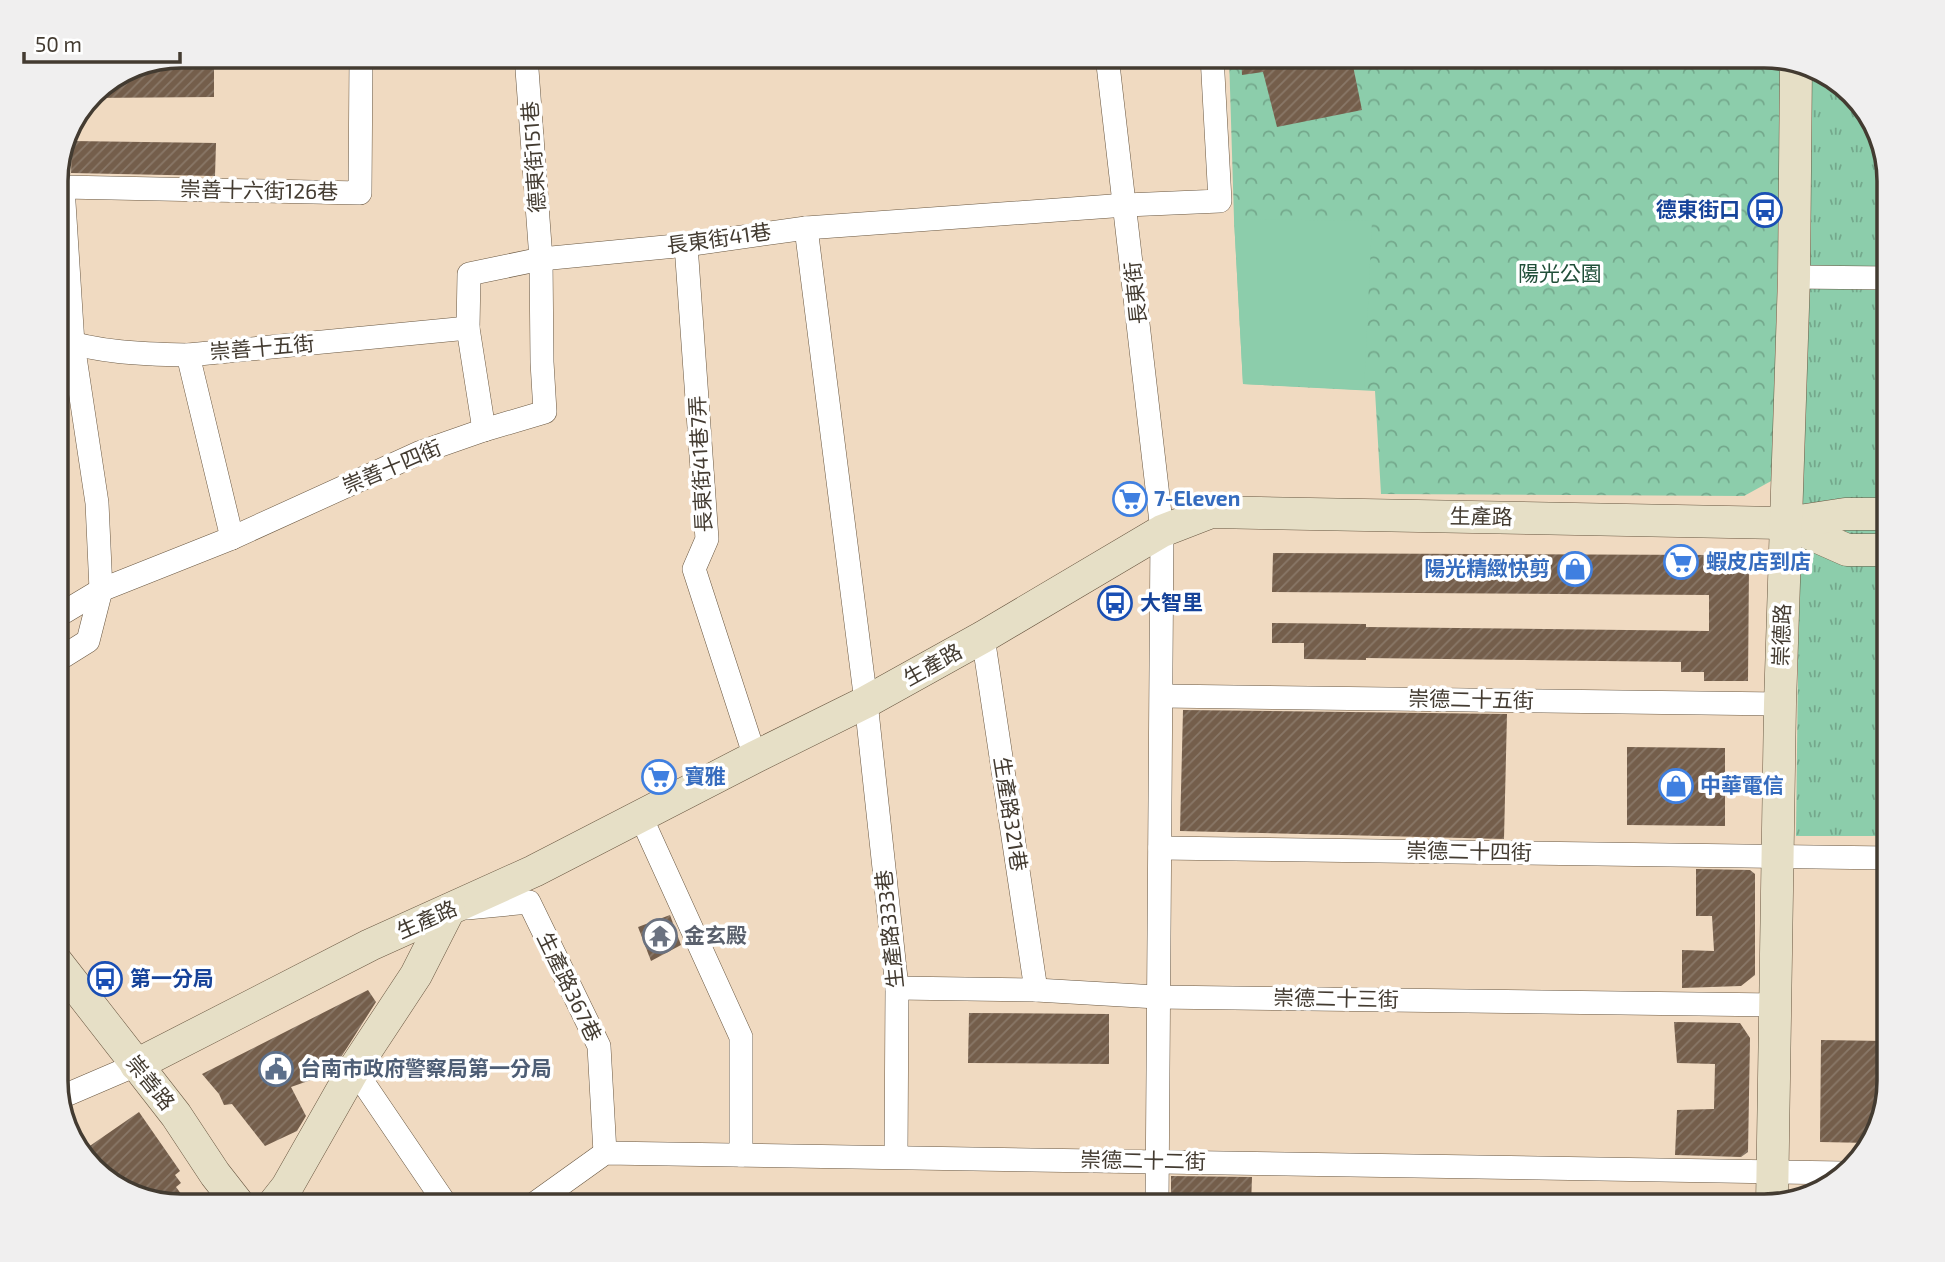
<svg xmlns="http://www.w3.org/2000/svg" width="1945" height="1262" font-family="'Exo 2','Noto Sans TC',sans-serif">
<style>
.grass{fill:url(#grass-tufts)}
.park{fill:url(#park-crowns)}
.pitch{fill:#8ccdab}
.building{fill:url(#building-hatch)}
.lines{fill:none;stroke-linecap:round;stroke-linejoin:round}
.street-casing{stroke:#695741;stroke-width:24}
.secondary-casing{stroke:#695741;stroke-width:33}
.street{stroke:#fff;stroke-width:23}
.secondary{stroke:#e6dfc6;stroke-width:32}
.labels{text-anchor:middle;stroke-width:7;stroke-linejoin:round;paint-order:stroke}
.street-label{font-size:21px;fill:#433b31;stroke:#fff}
.transit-label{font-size:21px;font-weight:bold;fill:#164399;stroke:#fff;text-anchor:start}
.park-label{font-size:21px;fill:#214f39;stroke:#fff}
.shop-label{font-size:21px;font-weight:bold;fill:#366cbe;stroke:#fff;text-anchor:start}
.worship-label{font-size:21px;font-weight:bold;fill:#5b616d;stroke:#fff;text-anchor:start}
.service-label{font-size:21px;font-weight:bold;fill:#4e5e75;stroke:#fff;text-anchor:start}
.rim{fill:none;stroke:#433b31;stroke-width:3.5}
</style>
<defs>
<pattern id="grass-tufts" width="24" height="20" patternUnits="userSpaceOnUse" patternTransform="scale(1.75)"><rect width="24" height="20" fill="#8ccdab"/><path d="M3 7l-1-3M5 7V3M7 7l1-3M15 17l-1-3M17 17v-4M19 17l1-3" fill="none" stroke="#74a88c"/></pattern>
<pattern id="park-crowns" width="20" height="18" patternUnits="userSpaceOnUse" patternTransform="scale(1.75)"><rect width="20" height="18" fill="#8ccdab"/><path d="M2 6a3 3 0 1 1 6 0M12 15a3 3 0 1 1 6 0" fill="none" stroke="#74a88c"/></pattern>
<pattern id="building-hatch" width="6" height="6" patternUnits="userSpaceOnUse" patternTransform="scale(1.75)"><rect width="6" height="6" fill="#745e4b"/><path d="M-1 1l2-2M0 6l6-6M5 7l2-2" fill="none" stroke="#897868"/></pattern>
</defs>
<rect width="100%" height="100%" fill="#f0dac1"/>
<!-- grass -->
<polygon class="grass" points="1805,68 1833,77 1872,119 1889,180 1889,836 1796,836"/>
<!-- park -->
<polygon class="park" points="1229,56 1764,56 1782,61 1773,480 1744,496 1381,494 1375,391 1243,384 1234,219"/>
<!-- pitch -->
<polygon class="pitch" points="1234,219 1372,221 1364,390 1243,384"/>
<!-- building -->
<g class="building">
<polygon points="1241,56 1351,56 1362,110 1277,127 1263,72 1242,75"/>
<polygon points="214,59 214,97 90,98 93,92 133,65 162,60"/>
<polygon points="72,141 216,143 215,176 71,173"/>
<polygon points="1273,553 1716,555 1715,566 1749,566 1748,681 1704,681 1704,672 1681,672 1681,662 1366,658 1366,660 1304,659 1304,643 1272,643 1272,623 1366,624 1366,627 1709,631 1709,595 1272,592"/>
<polygon points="1183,710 1507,714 1504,839 1180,831"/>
<polygon points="1627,747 1725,748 1725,826 1627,825"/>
<polygon points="1696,869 1750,870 1755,874 1755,975 1741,986 1682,988 1682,950 1714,951 1712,916 1696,916"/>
<polygon points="670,915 681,945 651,961 638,927"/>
<polygon points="368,990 376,1002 331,1073 291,1087 306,1116 297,1131 265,1146 232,1104 224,1105 219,1094 202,1074"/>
<polygon points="969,1013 1109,1014 1109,1064 968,1063"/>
<polygon points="1674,1022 1740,1023 1750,1038 1748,1152 1741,1157 1675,1155 1677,1110 1714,1109 1715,1064 1677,1063"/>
<polygon points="1821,1040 1885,1041 1885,1078 1889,1078 1889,1082 1870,1143 1820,1142"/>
<polygon points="139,1112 180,1171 175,1175 181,1183 176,1187 190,1206 181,1206 129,1190 117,1174 107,1180 81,1152"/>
<polygon points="1171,1176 1252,1177 1251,1206 1171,1206"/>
</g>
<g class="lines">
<!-- street casing -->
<g class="street-casing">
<g id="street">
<polyline points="1107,56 1162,531 1157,1206"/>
<polyline points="56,175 63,187 73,344 97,503 101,590 88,641 56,661"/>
<polyline points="63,187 360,193 361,56"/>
<polyline points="806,228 866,702 897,988 896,1157"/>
<polyline points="686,245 707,539 694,569 755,757"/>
<polyline points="1794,277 1889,278"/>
<path d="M56,338C97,353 145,354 188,355L468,328"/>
<polyline points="188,355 232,538"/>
<polyline points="484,430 468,328 469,274 541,259 686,245 806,228 1126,205 1220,201 1212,56"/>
<polyline points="56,617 101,590 232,538 421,452 484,430 545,412 542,362 541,259 526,56"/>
<polyline points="983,637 1036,990"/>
<polyline points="1162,696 1780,704"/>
<polyline points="641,817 741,1037 741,1155"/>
<polyline points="1160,848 1889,858"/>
<polyline points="467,908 529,902 599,1046 605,1153"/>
<polyline points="897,988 1036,990 1157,997 1776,1005"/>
<polyline points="354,1069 447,1206"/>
<polyline points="59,1098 136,1065"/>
<polyline points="531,1206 605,1153 1844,1173"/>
</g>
</g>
<!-- secondary casing -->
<g class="secondary-casing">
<g id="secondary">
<polyline points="1786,523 1847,550 1889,550"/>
<polyline points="56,961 176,1115 215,1174 240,1206"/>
<polyline points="136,1065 370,945 534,871 755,757 866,702 983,637 1162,531 1211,512 1786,523 1845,514 1889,514"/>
<polyline points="1772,1204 1780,704 1794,277 1796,66"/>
<polyline points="272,1206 287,1187 354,1069 416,975 449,910"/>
</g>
</g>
<!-- street -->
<use href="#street" class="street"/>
<!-- secondary -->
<use href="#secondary" class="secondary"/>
</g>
<!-- icons -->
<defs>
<g id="bus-ring" transform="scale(1.75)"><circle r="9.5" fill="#fff" stroke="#1a4fb4" stroke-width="1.5"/><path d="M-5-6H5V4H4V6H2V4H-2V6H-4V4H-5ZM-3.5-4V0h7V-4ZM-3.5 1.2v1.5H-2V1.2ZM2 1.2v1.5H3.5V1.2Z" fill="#1a4fb4"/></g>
<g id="supermarket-ring" transform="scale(1.75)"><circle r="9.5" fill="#fff" stroke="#3f7fe0" stroke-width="1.5"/><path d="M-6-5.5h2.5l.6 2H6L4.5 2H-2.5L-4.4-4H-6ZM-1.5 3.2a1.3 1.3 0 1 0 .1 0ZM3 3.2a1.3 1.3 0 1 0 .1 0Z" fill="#3f7fe0"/></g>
<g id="shop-ring" transform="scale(1.75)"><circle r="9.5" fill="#fff" stroke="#3f7fe0" stroke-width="1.5"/><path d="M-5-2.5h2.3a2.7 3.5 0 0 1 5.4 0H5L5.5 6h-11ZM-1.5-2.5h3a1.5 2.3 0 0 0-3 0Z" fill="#3f7fe0"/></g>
<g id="temple-ring" transform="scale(1.75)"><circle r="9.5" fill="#fff" stroke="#6b7280" stroke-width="1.5"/><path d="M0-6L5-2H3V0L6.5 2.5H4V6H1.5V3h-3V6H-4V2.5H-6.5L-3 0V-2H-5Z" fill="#6b7280"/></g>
<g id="civic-ring" transform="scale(1.75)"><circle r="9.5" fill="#fff" stroke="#5c6f8a" stroke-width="1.5"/><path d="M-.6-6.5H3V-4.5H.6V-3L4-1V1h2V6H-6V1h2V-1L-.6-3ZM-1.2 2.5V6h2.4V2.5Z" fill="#5c6f8a"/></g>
</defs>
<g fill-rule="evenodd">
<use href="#bus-ring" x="1765" y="210"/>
<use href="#supermarket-ring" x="1130" y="499"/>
<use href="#supermarket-ring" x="1681" y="562"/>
<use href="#shop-ring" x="1575" y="569"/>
<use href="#bus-ring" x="1115" y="603"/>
<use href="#supermarket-ring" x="659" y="777"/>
<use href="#shop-ring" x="1676" y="786"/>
<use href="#temple-ring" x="660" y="936"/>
<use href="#bus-ring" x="105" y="979"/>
<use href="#civic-ring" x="276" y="1069"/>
</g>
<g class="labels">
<!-- street labels -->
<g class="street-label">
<text transform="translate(534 157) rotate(-94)" y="7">德東街151巷</text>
<text transform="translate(259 191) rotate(1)" y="7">崇善十六街126巷</text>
<text transform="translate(719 239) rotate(-8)" y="7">長東街41巷</text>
<text transform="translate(1136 293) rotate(-96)" y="7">長東街</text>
<text transform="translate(262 348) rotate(-5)" y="7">崇善十五街</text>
<text transform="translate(701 464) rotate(-93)" y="7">長東街41巷7弄</text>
<text transform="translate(392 467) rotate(-23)" y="7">崇善十四街</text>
<text transform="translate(1481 517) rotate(1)" y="7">生產路</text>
<text transform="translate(1782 635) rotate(-88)" y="7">崇德路</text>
<text transform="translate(933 665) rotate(-29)" y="7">生產路</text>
<text transform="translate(1471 700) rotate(1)" y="7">崇德二十五街</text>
<text transform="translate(1010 814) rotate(81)" y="7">生產路321巷</text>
<text transform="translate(1469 852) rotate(1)" y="7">崇德二十四街</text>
<text transform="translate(427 920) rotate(-24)" y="7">生產路</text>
<text transform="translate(890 929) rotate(-96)" y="7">生產路333巷</text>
<text transform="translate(569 987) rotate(64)" y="7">生產路367巷</text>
<text transform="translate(1336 999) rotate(1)" y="7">崇德二十三街</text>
<text transform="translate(150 1083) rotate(51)" y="7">崇善路</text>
<text transform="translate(1143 1161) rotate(1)" y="7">崇德二十二街</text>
</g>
<!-- transit labels -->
<g class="transit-label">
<text x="1740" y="217" text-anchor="end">德東街口</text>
<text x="1140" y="610">大智里</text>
<text x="130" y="986">第一分局</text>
</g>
<!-- park labels -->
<g class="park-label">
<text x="1560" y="281">陽光公園</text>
</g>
<!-- shop labels -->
<g class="shop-label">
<text x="1154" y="506">7-Eleven</text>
<text x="1706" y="569">蝦皮店到店</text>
<text x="1550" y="576" text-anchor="end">陽光精緻快剪</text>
<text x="684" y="784">寶雅</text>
<text x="1700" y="793">中華電信</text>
</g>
<!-- worship labels -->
<g class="worship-label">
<text x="684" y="943">金玄殿</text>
</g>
<!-- service labels -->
<g class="service-label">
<text x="300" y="1076">台南市政府警察局第一分局</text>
</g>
</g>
<!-- crop -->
<path d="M0 0H1945V1262H0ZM181 68H1764A113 113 0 0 1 1877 181V1081A113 113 0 0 1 1764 1194H181A113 113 0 0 1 68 1081V181A113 113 0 0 1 181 68Z" fill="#f0efef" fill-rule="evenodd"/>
<path class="rim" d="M181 68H1764A113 113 0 0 1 1877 181V1081A113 113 0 0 1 1764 1194H181A113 113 0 0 1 68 1081V181A113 113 0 0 1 181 68Z"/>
<!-- scale -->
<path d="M24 52v10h156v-10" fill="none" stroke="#433b31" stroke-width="3.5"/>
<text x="35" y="52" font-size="21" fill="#433b31" stroke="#ffffff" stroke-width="5" paint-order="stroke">50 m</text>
</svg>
